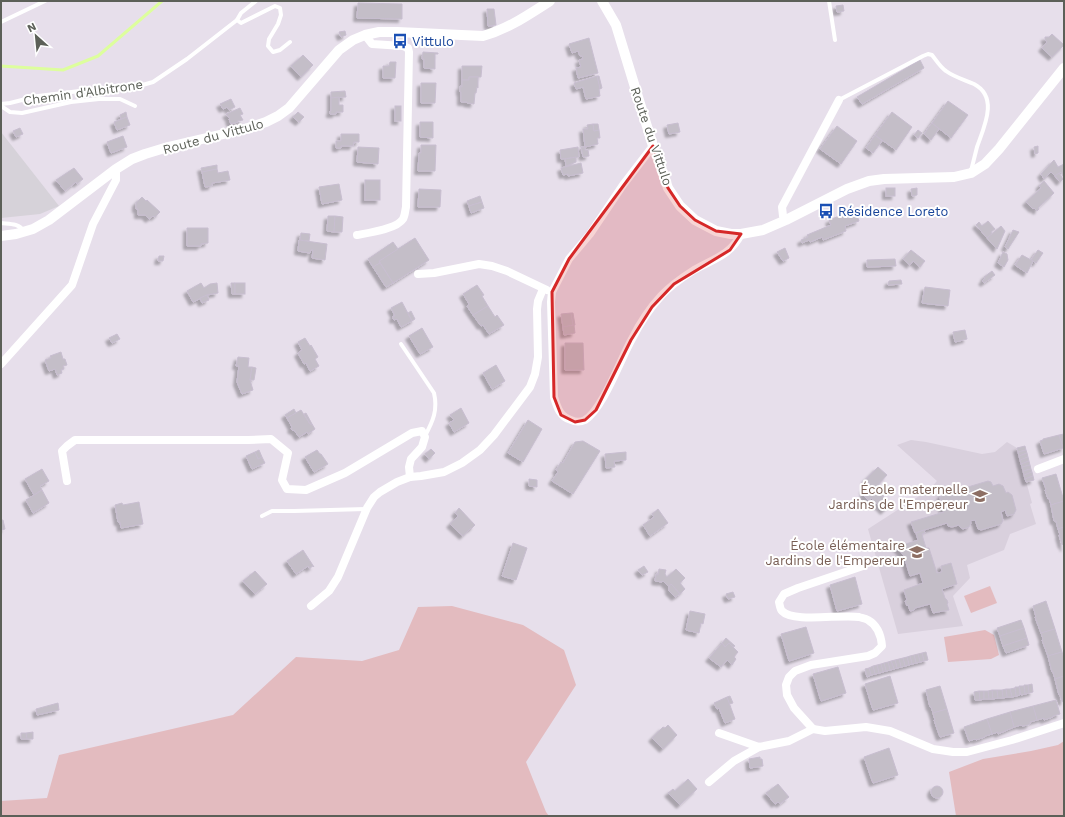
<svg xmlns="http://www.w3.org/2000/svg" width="1065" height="817" font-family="'Work Sans',sans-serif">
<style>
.industrial{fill:#d6d2d9}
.education{fill:#d9d0dd}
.green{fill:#e3bbbf}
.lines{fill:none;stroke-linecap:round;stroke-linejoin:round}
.stream{stroke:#ddfe9d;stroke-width:3}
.building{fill:#c4bec8;stroke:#c8bed0;filter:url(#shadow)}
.service{stroke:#fff;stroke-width:4}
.minor{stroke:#fff;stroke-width:8}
.tertiary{stroke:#fff;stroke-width:10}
.marked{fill:#d62828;fill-opacity:0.2;stroke:#d62828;stroke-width:3;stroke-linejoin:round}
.labels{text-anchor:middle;stroke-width:4;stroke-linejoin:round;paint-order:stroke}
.transit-label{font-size:13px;fill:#164399;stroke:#fff;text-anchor:start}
.street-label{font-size:13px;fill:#5c6058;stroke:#fff}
.education-label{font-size:13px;fill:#785e54;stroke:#fff;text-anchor:end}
</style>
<defs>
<filter id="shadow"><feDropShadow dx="-3.5" dy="3.5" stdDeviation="1" flood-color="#0004"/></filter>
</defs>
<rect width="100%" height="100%" fill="#e7dfeb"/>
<!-- industrial -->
<polygon class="industrial" points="1,132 59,206 40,214 1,218"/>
<!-- education -->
<polygon class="education" points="911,440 926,442 982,454 995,452 1007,442 1017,448 1032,503 1030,504 1036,524 1010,534 1004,550 967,565 970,578 953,596 963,626 898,634 868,529 930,489 937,481 897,445"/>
<!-- green -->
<g class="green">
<polygon points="990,586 997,603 971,613 964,596"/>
<polygon points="452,606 523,625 564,650 576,685 526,762 546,812 549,816 1,816 1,801 47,798 59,755 233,715 296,657 362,661 399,650 418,607"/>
<polygon points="985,630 994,635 999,655 991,659 948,662 944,637"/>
<polygon points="1064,741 1064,816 956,816 949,772 983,759 1031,751 1058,745"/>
</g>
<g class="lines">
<!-- stream -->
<polyline class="stream" points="1,66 63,70 98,56 162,1"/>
</g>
<!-- building -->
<g class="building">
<polygon points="358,3 402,4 402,19 357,18"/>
<polygon points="843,5 844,11 837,12 836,6"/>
<polygon points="487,9 494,9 496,25 488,26"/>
<polygon points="345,31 346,35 341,37 339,32"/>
<polygon points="1052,34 1064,45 1052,57 1042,48 1047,42 1045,40 1045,37 1049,37"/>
<polygon points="589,38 598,73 578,78 576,68 581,67 579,60 583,59 582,56 580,56 578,51 572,53 569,44"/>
<polygon points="423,52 438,53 438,54 435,54 435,69 424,68 424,59 422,59"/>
<polygon points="303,55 313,65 301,77 291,66"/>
<polygon points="920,60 924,68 862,104 857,97"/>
<polygon points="390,62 396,62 395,78 383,78 383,66 389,66"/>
<polygon points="462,66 482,66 481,77 469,77 469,80 462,80"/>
<polygon points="597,76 599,76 602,88 600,89"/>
<polygon points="597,76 600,89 599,89 600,96 586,99 583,87 576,89 574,83"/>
<polygon points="469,77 478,77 478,88 477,87 476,93 475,93 474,104 467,103 467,102 461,102 461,92 460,92 460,86 462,87 462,80 469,80"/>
<polygon points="421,83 436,83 435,103 421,103"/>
<polygon points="345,91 346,97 331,98 331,92"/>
<polygon points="339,97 339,105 343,105 343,112 336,112 336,114 330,114 330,111 331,111 331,98"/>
<polygon points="231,99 235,107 229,110 227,107 223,109 220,104"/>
<polygon points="948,101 968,115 951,138 932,123"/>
<rect x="395" y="106" width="6" height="15"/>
<polygon points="240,108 243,114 240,115 243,120 237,121 238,122 231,124 229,119 230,119 226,114"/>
<polygon points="126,112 127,117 121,119 120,115"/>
<polygon points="298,112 304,117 299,122 293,117"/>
<polygon points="892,112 912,127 896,150 875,135"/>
<polygon points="127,117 130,125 117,130 114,122"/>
<polygon points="420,122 433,122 433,138 420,137"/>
<polygon points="678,123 680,132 669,134 667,125"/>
<polygon points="932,123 939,129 931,140 924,134"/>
<polygon points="593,124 594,131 599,130 600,138 597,138 598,144 585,147 583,129 588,129 587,125"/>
<polygon points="593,124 598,124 599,130 594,131"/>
<polygon points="837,126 857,141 841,164 820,149"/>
<polygon points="20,128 23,134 16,137 13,131"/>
<polygon points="918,130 922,133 918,138 914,135"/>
<polygon points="341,134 359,134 359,142 354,142 353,146 341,146 341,148 336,148 336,141 341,141"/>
<polygon points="875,135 882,141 873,153 866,148"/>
<polygon points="123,136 127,147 111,153 107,142"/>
<polygon points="421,145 436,145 435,171 418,171 419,153 421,153"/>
<polygon points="1038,146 1038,153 1035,154 1034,147"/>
<polygon points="358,147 379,148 378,164 357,162"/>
<polygon points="578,147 579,157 561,159 560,150"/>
<polygon points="581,147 585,147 585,150 588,150 589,156 583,157"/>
<polygon points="576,157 576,162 566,166 565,159"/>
<polygon points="1054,160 1058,167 1064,164 1064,178 1061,172 1055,176 1051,172 1044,179 1041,174"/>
<polygon points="581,163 583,173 568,176 568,174 563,175 561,168"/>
<polygon points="217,165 217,169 202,172 201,168"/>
<polygon points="74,168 83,179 77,184 76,182 65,191 56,180"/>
<polygon points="217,169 218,173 228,171 230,180 212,183 212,186 205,187 202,172"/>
<polygon points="1059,173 1063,179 1060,182 1055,176"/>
<rect x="365" y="180" width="15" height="20"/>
<polygon points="1044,181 1054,193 1038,208 1039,209 1037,211 1034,208 1033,209 1026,202 1041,188 1039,186"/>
<polygon points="339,184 342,200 322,204 319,187"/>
<rect x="886" y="188" width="9" height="8"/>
<polygon points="917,188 917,195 912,196 911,189"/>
<polygon points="419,189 441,190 440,207 418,207"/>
<polygon points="480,196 482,202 469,206 467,201"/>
<polygon points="142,197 146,201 147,200 160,212 155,217 153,216 149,219 145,215 138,215 138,209 136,209 136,203"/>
<polygon points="482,202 484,208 471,213 469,206"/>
<polygon points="855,210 859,221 845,226 846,231 823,240 822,237 810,242 809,240 802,243 801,240 808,237 807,235 831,225 829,220"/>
<polygon points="328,216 335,216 334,232 327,231"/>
<polygon points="335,216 343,217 342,232 334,232"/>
<polygon points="988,221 995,229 991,232 992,234 987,238 976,225 979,222 982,226"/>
<polygon points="1001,226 1005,231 997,249 987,238"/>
<polygon points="187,228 208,228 208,243 201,244 201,246 187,246"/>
<polygon points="1013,230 1019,232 1008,249 1005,247"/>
<polygon points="301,233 310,234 309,241 300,240"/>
<polygon points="415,238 429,260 393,283 379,261"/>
<polygon points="299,240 327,244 325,260 312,258 313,250 311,250 310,253 298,251"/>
<polygon points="393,242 398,249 379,261 380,263 373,267 368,259"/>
<polygon points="785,248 789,258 783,261 777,252"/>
<polygon points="911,250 925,261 920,267 913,261 910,265 903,259"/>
<polygon points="1038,250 1043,253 1036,263 1031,260"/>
<polygon points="1003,252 1007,254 1008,260 1004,267 998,263"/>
<polygon points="1022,255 1033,261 1027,273 1015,265"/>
<polygon points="159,256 164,256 163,261 158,261"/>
<polygon points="895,259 896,266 867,267 867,260"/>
<polygon points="380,263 393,283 386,287 373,267"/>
<polygon points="992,271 995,275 984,283 982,281 985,278 984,277"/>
<polygon points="901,280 902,284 888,285 889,281"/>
<polygon points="201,283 204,288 210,284 217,283 218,293 207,295 193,302 187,291"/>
<polygon points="231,283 235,283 235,294 232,294"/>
<rect x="235" y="283" width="10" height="11"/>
<polygon points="477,285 484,295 482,296 488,306 473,315 467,306 469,304 463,294"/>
<polygon points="925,287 950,290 948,306 922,303"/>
<polygon points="207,295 209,300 202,303 200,298"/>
<polygon points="402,302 412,321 401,327 397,319 394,320 393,319 393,316 395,316 391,308"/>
<polygon points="488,306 495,317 497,315 504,325 489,334 483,325 481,326 473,315"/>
<polygon points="411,311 415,319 412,321 408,313"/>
<polygon points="571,313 573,325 563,327 561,314"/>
<polygon points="571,313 573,313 575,325 573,325"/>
<polygon points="574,325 575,333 564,335 563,327"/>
<polygon points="422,328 433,347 420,354 409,336"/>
<polygon points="965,330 967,339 955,342 953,332"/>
<polygon points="117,334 120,339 112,343 109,338"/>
<polygon points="305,338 310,346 311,345 318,357 315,359 319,366 310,371 306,363 304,364 298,353 302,350 298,342"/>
<polygon points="565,343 583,343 584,370 565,370"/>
<polygon points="61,352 63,359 65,359 67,365 63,366 64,369 61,370 62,373 57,375 55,369 49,371 45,360 51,358 50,356"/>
<polygon points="238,357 249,358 248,367 252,367 250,380 253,390 242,394 237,382 239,366 236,366"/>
<polygon points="496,365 505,381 492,389 483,373"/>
<polygon points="252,367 256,368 254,380 250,380"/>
<polygon points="461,408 469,423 454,432 449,423 454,420 450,415"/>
<polygon points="294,409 296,413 287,418 285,415"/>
<polygon points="301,410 310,424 312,424 315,429 308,434 307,432 299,437 294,430 293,431 291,429 292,427 287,418"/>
<polygon points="306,413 312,424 310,424 304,414"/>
<polygon points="528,420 542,429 523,462 508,453"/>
<polygon points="1064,434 1064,448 1063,448 1059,435"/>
<polygon points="1059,435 1063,448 1044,454 1040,441 1043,440 1043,439"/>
<polygon points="583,441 600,451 573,494 552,481 558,472 556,470 561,462 563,463 575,442"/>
<polygon points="1025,446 1026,450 1018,452 1017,448"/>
<polygon points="431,449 435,453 429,459 425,454"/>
<polygon points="259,450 262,457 258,459 255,452"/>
<polygon points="317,450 320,454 321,454 328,464 314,472 305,457"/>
<polygon points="1026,450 1027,453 1019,456 1018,452"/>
<polygon points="255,452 258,459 262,457 265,463 252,469 246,456"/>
<polygon points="626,452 626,460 614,461 615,467 606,468 605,454"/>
<polygon points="1027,453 1028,457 1020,460 1019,456"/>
<polygon points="1028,457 1029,461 1021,464 1020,460"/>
<polygon points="1029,461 1030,465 1022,467 1021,464"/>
<polygon points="1030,465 1031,469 1023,471 1022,467"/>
<polygon points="878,467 887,475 878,485 886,493 883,496 891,504 884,511 871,498 869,501 863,495 865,492 863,490 870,484 865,480"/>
<polygon points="42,469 49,481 40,486 42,490 34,495 25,479"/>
<polygon points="1031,469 1032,472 1024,475 1023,471"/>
<polygon points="1032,472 1033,476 1025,479 1024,475"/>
<polygon points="1056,474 1064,501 1051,505 1049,498 1048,499 1045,490 1046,489 1042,478"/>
<polygon points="1033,476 1034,480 1026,482 1025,479"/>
<polygon points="529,479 537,480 537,487 529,486"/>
<polygon points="988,481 991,482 993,486 999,484 1003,486 1006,493 1008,492 1012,495 1016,510 1014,514 1007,516 1005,510 1001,512 1003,521 1001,524 981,530 978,529 975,520 970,521 971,523 969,527 963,529 960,527 959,525 952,527 948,526 947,523 915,533 911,522 944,512 940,498 942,494 957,490 961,492 961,494 966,493 966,490 968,487"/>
<polygon points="42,490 49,503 33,513 26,500"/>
<polygon points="1064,501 1064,527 1058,529 1056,521 1054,521 1051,505"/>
<polygon points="139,502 143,524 121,528 120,522 118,522 115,505 122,503 123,505"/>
<polygon points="459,508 475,525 471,529 471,528 463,536 450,524 458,516 455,513"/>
<polygon points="658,509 668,523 650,536 643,525 654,517 652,514"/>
<polygon points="1,520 3,520 5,529 2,530"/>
<polygon points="1064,527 1064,548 1063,544 1062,545 1059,535 1060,535 1058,529"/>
<polygon points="924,530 925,533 922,534 923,538 926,548 929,548 937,573 942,572 941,566 951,563 957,584 942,589 945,598 947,600 948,603 947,604 949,610 943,611 933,613 930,604 915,608 914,610 910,611 908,605 907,606 905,601 907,600 904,590 923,583 920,573 910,576 904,556 897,547 918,540 916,533"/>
<polygon points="513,543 527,548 516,580 502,576"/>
<polygon points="303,550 314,567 313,566 310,568 310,569 308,566 296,574 287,561"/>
<polygon points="644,566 648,572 642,575 638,570"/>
<polygon points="659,569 666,570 665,574 667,577 676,569 685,578 680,583 685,589 680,594 671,584 669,587 663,581 662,582 655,581 656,574 658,575"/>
<polygon points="255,571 267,584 255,594 243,581"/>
<polygon points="855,577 862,604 837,611 830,585"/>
<polygon points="671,584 680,594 675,597 669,591 669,587"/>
<polygon points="733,592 735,597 728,599 726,594"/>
<polygon points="1046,601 1055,629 1041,633 1035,617 1036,617 1033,606"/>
<polygon points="690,611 705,614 703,624 701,623 699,633 686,630"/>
<polygon points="1021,620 1024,628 1000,636 997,628"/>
<polygon points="806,627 814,653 789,661 781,634"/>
<polygon points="1024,628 1027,638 1003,646 1000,636"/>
<polygon points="1055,629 1062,652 1048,656 1042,640 1043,639 1041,633"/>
<polygon points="726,638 735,646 733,647 729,643 725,647 722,643"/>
<polygon points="1027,638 1029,645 1006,653 1003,646"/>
<polygon points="722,643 725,647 729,643 738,652 734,657 736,659 732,665 727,660 721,667 709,658"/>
<polygon points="926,652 928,660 924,661 922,653"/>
<polygon points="1062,652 1064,659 1064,676 1055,679 1053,672 1052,672 1048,656"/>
<polygon points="922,653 924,661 920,662 918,654"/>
<polygon points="918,654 920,662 916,663 914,655"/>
<polygon points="914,655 916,663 912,664 910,656"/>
<polygon points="910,656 912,664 909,665 907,657"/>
<polygon points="907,657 909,665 905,666 903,658"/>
<polygon points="903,658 905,666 901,667 899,659"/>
<polygon points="899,659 901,667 897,668 895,660"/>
<polygon points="895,660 897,668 894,669 891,661"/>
<polygon points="891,661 894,669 890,670 888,662"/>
<polygon points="888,662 890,670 886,671 884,663"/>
<polygon points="884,663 886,671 883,672 881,664"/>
<polygon points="881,664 883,672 879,673 877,665"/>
<polygon points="877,665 879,673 875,674 873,666"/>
<polygon points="873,666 875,674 871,675 869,668"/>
<polygon points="838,667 846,693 821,701 813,674"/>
<polygon points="869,668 871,675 867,677 865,669"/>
<polygon points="890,676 898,703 873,710 865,684"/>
<polygon points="1064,676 1064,701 1062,702 1060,695 1059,695 1055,679"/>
<polygon points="1032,684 1033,692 1029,693 1028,685"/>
<polygon points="1024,685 1028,685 1029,693 1025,694"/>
<polygon points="940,686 947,709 933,713 931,707 930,707 926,690"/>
<polygon points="1019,686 1024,686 1025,694 1021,695"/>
<polygon points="1015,687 1019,687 1020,695 1016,696"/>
<polygon points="1015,688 1016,696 1012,697 1010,689"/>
<polygon points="1006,689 1010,689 1012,697 1007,697"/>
<polygon points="1006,689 1007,697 1003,698 1002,690"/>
<polygon points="992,690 993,699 989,699 988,691"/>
<polygon points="992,690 997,690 998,698 993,699"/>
<polygon points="997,690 1002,690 1003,698 998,698"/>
<polygon points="979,691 980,700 975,700 974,692"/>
<polygon points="979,691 984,691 984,699 980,700"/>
<polygon points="984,691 988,691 989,699 984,699"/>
<polygon points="730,696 733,703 729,704 727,697"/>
<polygon points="727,697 735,719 725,723 719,708 717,709 714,703"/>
<polygon points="1056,700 1060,714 1053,716 1053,717 1044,720 1044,718 1037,720 1033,706"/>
<polygon points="58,703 59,710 37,715 36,709"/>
<polygon points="1033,706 1037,720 1030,722 1030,724 1028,725 1022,726 1021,725 1014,727 1010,712"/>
<polygon points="947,709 954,733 940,737 934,720 935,720 933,713"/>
<polygon points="1010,712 1014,727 998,734 998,732 992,734 987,719"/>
<polygon points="987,719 992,734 985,736 985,737 976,740 975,739 969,741 964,727"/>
<polygon points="668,725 677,735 663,749 652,738 663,727 665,728"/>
<polygon points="33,732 33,739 27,739 26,733"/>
<polygon points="21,733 26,733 27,739 21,739"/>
<polygon points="889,748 898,775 873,783 864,757"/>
<polygon points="760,757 760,759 762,759 763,766 750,768 749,759"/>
<polygon points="688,779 697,789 680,805 668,793 673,789 675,791"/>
<polygon points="778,784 789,797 780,804 778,802 775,804 766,793"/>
<circle cx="937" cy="792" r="6"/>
</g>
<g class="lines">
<!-- service -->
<g class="service">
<polyline points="829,1 835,40"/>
<polyline points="237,20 241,23 275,6 280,8 281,15 278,24 269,39 268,46 273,52 280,50 290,42"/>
<polyline points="1,22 45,1"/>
<path d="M839,100L923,56L928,54L932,55C936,60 940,67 946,71C954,77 965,80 974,84C999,97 984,127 977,147C975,155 973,163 971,171"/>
<polyline points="1,104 10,103 38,96 88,90 132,88 153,82 187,59 237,20 241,13 256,1"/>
<polyline points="1,106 10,112 22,113 71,102 99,99 120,99 135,106"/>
<path d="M1,223C10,224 18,223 24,231"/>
<path d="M401,344L434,393C438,410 433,421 425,436"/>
<polyline points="262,516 272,511 294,511 366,509"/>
</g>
<!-- minor -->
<g class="minor">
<path d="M653,146L623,185L590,234L569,259L552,292L551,302L554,397C557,407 560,417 571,420C575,422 581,422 585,420C603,409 621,358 632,339C640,323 649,309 661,296C670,286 683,277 694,270C713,259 731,255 741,234"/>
<polyline points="786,220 783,216 782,207 839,100"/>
<path d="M357,235C368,233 397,229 403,219C405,216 405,211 406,207L409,52L408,48L403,46L372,44L365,35"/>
<polyline points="418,274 434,273 479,264 492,266 507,271 547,290"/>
<polyline points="1,364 72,285 93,224 116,180 116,169"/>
<polyline points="1038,469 1064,459"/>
<polyline points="67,481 62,451 67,446 75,440 248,440 271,439 288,453 282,480 287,489 306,490 345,473 412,433 422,431 425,437 422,447 411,459 409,467 410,477"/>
<path d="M863,566L798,588L784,594L779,602C780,606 780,609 782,611C793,623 841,614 859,617C861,618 865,618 868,620C877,625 881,635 882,646L875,653L868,656L811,665L795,671L789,677L786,685L787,695L794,708L813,729L825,731L866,727L890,731L933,749L953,752H967L1012,740L1064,723"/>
<polyline points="311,606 329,591 338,577 367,508 374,497 380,492 397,482 410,477 421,476 444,472 462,463 480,450 494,435 530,387 535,374 538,357 537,309 538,301 543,289"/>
<polyline points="719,733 759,747 789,741 813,729"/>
<polyline points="709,782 734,761 759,747"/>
</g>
<!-- tertiary -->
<g class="tertiary">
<polyline points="602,1 616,25 653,146 668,188 680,206 695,220 716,231 731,234 741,234 763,230 786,220 847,189 869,181 884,179 954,177 971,173 985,164 999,149 1064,68"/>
<path d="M1,236L16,234L33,229L49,220L116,169L132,159L145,154L168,147L245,129L266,122L278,116L289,108L339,50L353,40L365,35L379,32H397L483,36C508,29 528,15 550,1"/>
</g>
</g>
<!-- marked area -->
<path class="marked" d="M653,146L668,188L680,206L695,220L716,231L741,234L730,250L674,284L652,307L631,340L596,410L585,420L575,422L561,415L554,397L552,292L569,259Z"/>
<!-- icons -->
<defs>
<g id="bus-bare" transform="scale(1.2)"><path d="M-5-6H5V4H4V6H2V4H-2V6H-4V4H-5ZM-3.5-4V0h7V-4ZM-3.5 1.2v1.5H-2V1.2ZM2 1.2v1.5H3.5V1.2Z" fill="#1a4fb4" stroke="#fff" stroke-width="2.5" paint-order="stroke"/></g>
<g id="school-bare" transform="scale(1.2)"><path d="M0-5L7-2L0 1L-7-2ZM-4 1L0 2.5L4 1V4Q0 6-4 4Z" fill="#8d6e63" stroke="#fff" stroke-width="2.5" paint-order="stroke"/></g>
</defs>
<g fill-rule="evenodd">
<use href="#bus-bare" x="400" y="41"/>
<use href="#bus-bare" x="826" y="211"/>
<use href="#school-bare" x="980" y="496"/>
<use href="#school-bare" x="917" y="552"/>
</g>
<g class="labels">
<!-- transit labels -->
<g class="transit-label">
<text x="412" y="46">Vittulo</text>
<text x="838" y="216">Résidence Loreto</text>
</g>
<!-- street labels -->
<g class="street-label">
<text transform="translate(83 92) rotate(-8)" y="5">Chemin d'Albitrone</text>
<text transform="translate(213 136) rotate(-15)" y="5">Route du Vittulo</text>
<text transform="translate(652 136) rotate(71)" y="5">Route du Vittulo</text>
</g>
<!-- education labels -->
<g class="education-label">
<text x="968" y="494">École maternelle<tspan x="968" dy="15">Jardins de l'Empereur</tspan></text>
<text x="905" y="550">École élémentaire<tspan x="905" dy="15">Jardins de l'Empereur</tspan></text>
</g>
</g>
<!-- border -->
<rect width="1065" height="817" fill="none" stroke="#5c6058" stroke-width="4"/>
<!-- north arrow -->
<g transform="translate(36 36) rotate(333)" stroke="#ffffff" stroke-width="3" paint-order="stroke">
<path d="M0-3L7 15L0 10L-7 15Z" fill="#5c6058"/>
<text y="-6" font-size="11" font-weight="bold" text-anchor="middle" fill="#5c6058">N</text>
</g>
</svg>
